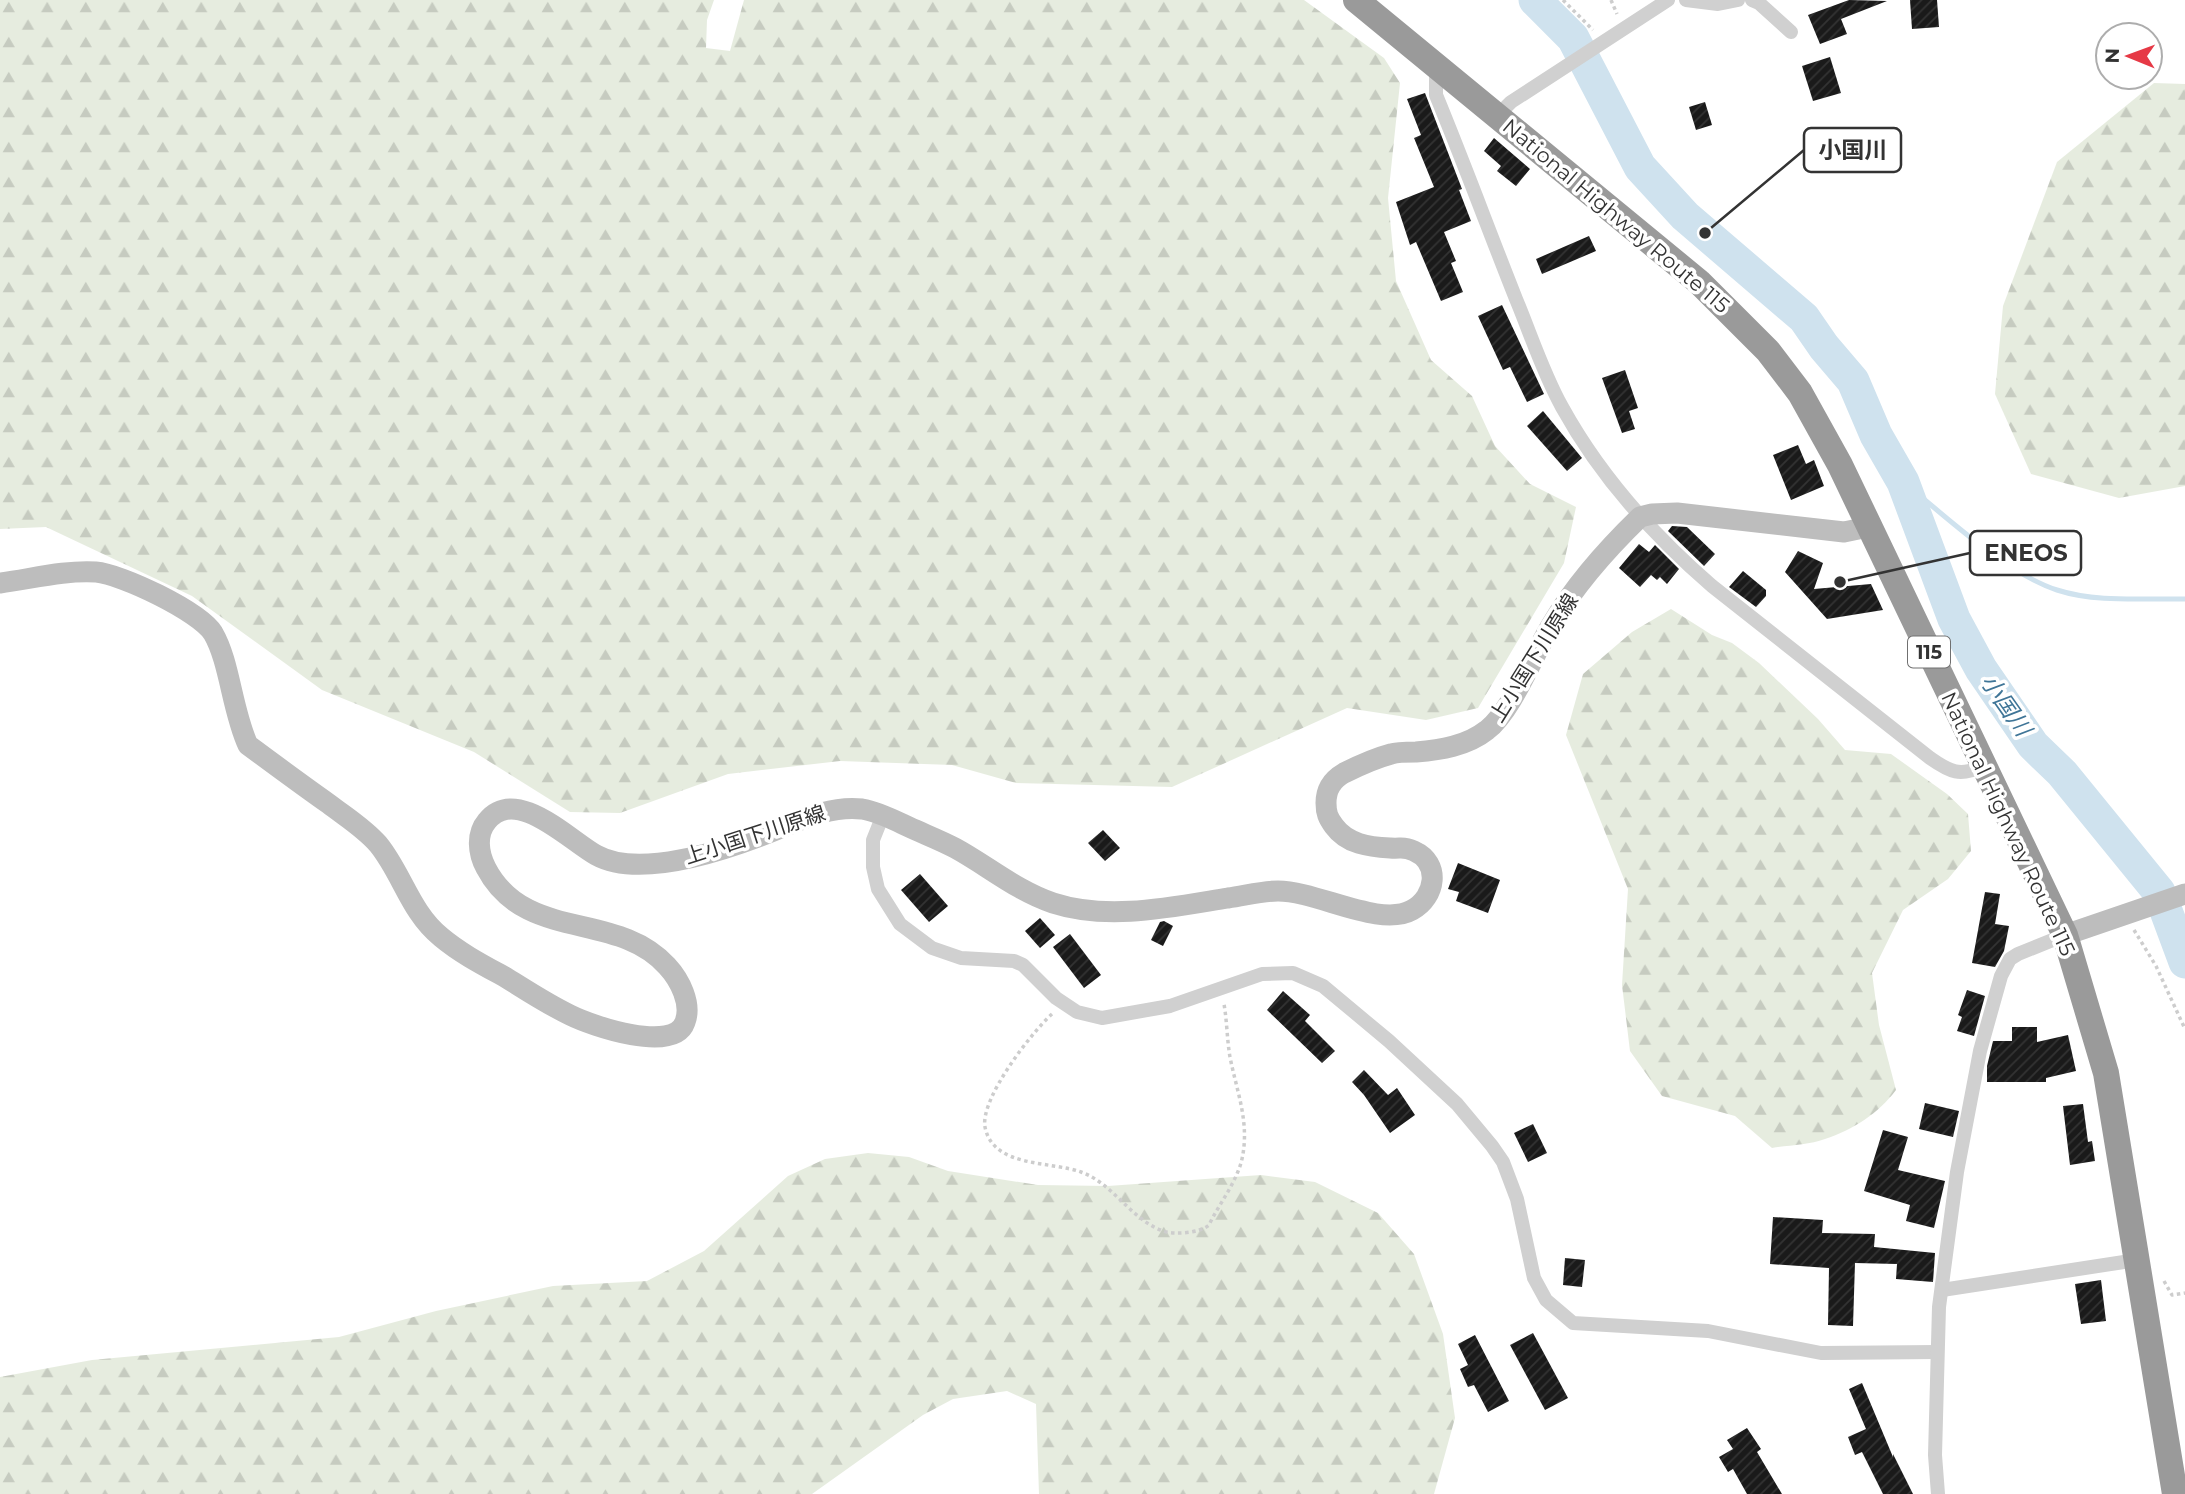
<svg xmlns="http://www.w3.org/2000/svg" width="2185" height="1494" font-family="Montserrat,'Noto Sans JP',sans-serif">
<style>
.forest{fill:url(#forest-firs)}
.lines{fill:none;stroke-linecap:round;stroke-linejoin:round}
.stream{stroke:#cfe2ee;stroke-width:5}
.river{stroke:#cfe2ee;stroke-width:33}
.building{fill:url(#building-hatch)}
.path{stroke:#cdcdcd;stroke-width:3.5;stroke-dasharray:3.5 3.5;stroke-linecap:butt}
.street{stroke:#d0d0d0;stroke-width:14}
.secondary{stroke:#bdbdbd;stroke-width:21}
.highway{stroke:#9a9a9a;stroke-width:26}
.labels{text-anchor:middle;stroke-width:7;stroke-linejoin:round;paint-order:stroke}
.shield{fill:#fff;stroke:#707070;stroke-width:2}
.shield-label{font-size:19px;font-weight:bold;fill:#333}
.street-label{font-size:21px;fill:#333;stroke:#fff}
.water-label{font-size:23px;font-style:italic;fill:#3f7597;stroke:#fff}
.leader{fill:none;stroke:#333;stroke-width:2.5}
.callout-dot{fill:#333;stroke:#fff;stroke-width:2.5}
.callout{fill:#fff;stroke:#333;stroke-width:2.5}
.callout-label{font-size:23px;text-anchor:middle;font-weight:bold;fill:#333}
</style>
<defs>
<pattern id="forest-firs" width="22" height="20" patternUnits="userSpaceOnUse" patternTransform="scale(1.75)"><rect width="22" height="20" fill="#e6ecdf"/><path d="M5 1l3.5 6h-7zM16 11l3.5 6h-7z" fill="#c6cbc0"/></pattern>
<pattern id="building-hatch" width="6" height="6" patternUnits="userSpaceOnUse" patternTransform="scale(1.75)"><rect width="6" height="6" fill="#1a1a1a"/><path d="M-1 1l2-2M0 6l6-6M5 7l2-2" fill="none" stroke="#333"/></pattern>
</defs>
<rect width="100%" height="100%" fill="#fff"/>
<!-- forest -->
<g class="forest">
<polygon points="0,0 714,0 707,20 706,48 730,51 744,0 1304,0 1384,58 1400,83 1388,198 1396,281 1431,360 1472,396 1495,446 1530,484 1576,507 1564,563 1478,708 1426,720 1347,708 1172,787 1016,783 952,765 840,761 728,774 620,813 570,812 474,752 322,690 192,596 46,527 0,529"/>
<polygon points="2154,83 2185,84 2185,486 2119,498 2031,474 1995,394 2003,306 2057,162"/>
<path d="M1671,609L1712,635L1732,643L1759,663L1818,719L1845,750L1891,754L1947,794L1968,814L1971,851L1948,879L1903,910L1872,973L1879,1025L1896,1090C1879,1113 1853,1130 1825,1139C1809,1145 1789,1145 1772,1148L1735,1116L1662,1096L1630,1051L1622,985L1628,889L1566,735L1583,674L1632,632Z"/>
<polygon points="868,1153 909,1157 948,1171 1038,1185 1108,1186 1261,1175 1315,1182 1378,1213 1414,1254 1443,1334 1455,1418 1434,1494 1039,1494 1036,1404 1007,1391 953,1399 923,1415 812,1494 0,1494 0,1377 92,1360 339,1337 436,1311 553,1286 647,1281 704,1251 788,1176 825,1159"/>
</g>
<g class="lines">
<!-- stream -->
<path class="stream" d="M1903,482C1946,516 2005,573 2057,590C2097,603 2143,598 2185,599"/>
<!-- river -->
<polyline class="river" points="1535,0 1573,38 1640,167 1685,216 1804,318 1824,347 1853,381 1876,435 1903,482 1954,619 1981,669 2033,745 2062,773 2159,892 2185,962"/>
</g>
<!-- building -->
<g class="building">
<polygon points="1849,0 1887,1 1841,19 1847,34 1820,44 1808,15"/>
<polygon points="1910,0 1937,0 1939,27 1912,29"/>
<polygon points="1830,57 1841,93 1813,101 1802,66"/>
<polygon points="1425,93 1462,189 1459,190 1471,221 1444,232 1456,261 1451,263 1463,292 1441,301 1416,242 1410,245 1396,202 1434,187 1414,138 1421,135 1407,99"/>
<polygon points="1705,102 1712,125 1696,130 1689,107"/>
<polygon points="1494,138 1530,169 1516,186 1497,171 1501,166 1484,151"/>
<polygon points="1589,236 1596,251 1542,274 1536,259"/>
<polygon points="1502,305 1544,394 1527,402 1510,367 1503,370 1478,316"/>
<polygon points="1625,370 1638,408 1629,411 1635,429 1622,433 1602,378"/>
<polygon points="1543,411 1582,458 1567,471 1527,426"/>
<polygon points="1798,445 1806,464 1814,460 1824,486 1791,500 1773,455"/>
<polygon points="1672,526 1687,527 1715,554 1704,566 1668,531"/>
<polygon points="1639,544 1649,552 1655,545 1679,569 1667,584 1660,577 1657,580 1651,575 1640,587 1619,568"/>
<polygon points="1798,551 1823,563 1814,589 1871,584 1883,610 1827,619 1785,572"/>
<polygon points="1743,571 1766,590 1766,596 1756,607 1729,587"/>
<polygon points="1103,830 1120,848 1105,861 1088,843"/>
<polygon points="1458,863 1500,880 1488,913 1456,901 1459,892 1448,889"/>
<polygon points="920,874 948,906 929,922 901,890"/>
<polygon points="1985,892 2000,894 1995,924 2009,926 2004,951 1995,967 1972,963"/>
<polygon points="1040,918 1055,935 1040,948 1025,931"/>
<polygon points="1164,921 1173,926 1163,946 1151,940 1160,922"/>
<polygon points="1070,934 1101,975 1084,988 1053,947"/>
<polygon points="1967,990 1985,996 1974,1036 1957,1031 1962,1017 1958,1015"/>
<polygon points="1283,991 1310,1015 1305,1021 1335,1051 1322,1063 1267,1010"/>
<polygon points="2012,1027 2037,1027 2037,1042 2068,1035 2076,1071 2046,1078 2046,1082 1987,1082 1987,1066 1993,1041 2012,1041"/>
<polygon points="1364,1070 1388,1095 1397,1088 1415,1115 1390,1133 1364,1095 1352,1082"/>
<polygon points="1925,1103 1959,1111 1953,1137 1919,1129"/>
<polygon points="2083,1104 2088,1142 2092,1141 2095,1161 2070,1165 2063,1106"/>
<polygon points="1533,1124 1547,1153 1528,1162 1514,1133"/>
<polygon points="1883,1130 1908,1137 1898,1170 1945,1181 1934,1228 1906,1221 1910,1205 1864,1191"/>
<polygon points="1773,1217 1823,1220 1822,1233 1875,1234 1874,1247 1935,1253 1933,1282 1896,1279 1897,1264 1855,1263 1853,1326 1828,1325 1829,1268 1770,1264"/>
<polygon points="1565,1258 1585,1260 1582,1287 1563,1285"/>
<polygon points="2101,1280 2106,1321 2081,1324 2075,1284"/>
<polygon points="1533,1333 1568,1398 1545,1410 1510,1345"/>
<polygon points="1475,1335 1509,1401 1488,1412 1474,1385 1468,1387 1460,1369 1468,1365 1458,1344"/>
<polygon points="1862,1383 1893,1457 1893,1454 1913,1494 1883,1494 1862,1452 1855,1455 1848,1437 1866,1429 1849,1389"/>
<polygon points="1747,1428 1761,1449 1757,1452 1782,1494 1747,1494 1733,1469 1728,1472 1719,1457 1733,1449 1727,1440"/>
</g>
<g class="lines">
<!-- path -->
<g class="path">
<polyline points="1563,0 1593,30"/>
<polyline points="1611,0 1617,14"/>
<polyline points="2134,930 2156,966 2185,1029"/>
<path d="M1052,1014C1031,1033 980,1099 985,1127C993,1168 1051,1161 1081,1172C1114,1184 1130,1219 1163,1231C1174,1235 1200,1233 1209,1225C1219,1204 1234,1186 1241,1163C1251,1125 1237,1093 1230,1057C1227,1040 1227,1021 1224,1004"/>
<polyline points="2164,1281 2172,1295 2185,1293"/>
</g>
<!-- street -->
<g class="street">
<polyline points="1686,0 1718,4 1738,0"/>
<polyline points="1752,0 1759,3 1791,32"/>
<path d="M1441,70L1436,78V95C1464,163 1489,231 1516,299C1531,335 1543,373 1562,407C1600,476 1653,535 1712,586L1930,758C1950,772 1960,777 1983,766"/>
<polyline points="1497,116 1511,102 1668,0"/>
<polyline points="883,815 873,840 873,867 878,889 900,924 932,948 961,958 1014,961 1023,965 1056,998 1077,1012 1102,1018 1170,1006 1262,974 1293,973 1323,986 1389,1041 1457,1104 1492,1146 1503,1162 1517,1199 1534,1278 1546,1300 1573,1323 1708,1331 1821,1353 1937,1352"/>
<polyline points="1942,1290 2137,1260"/>
<polyline points="1938,1494 1935,1455 1939,1307 1957,1172 1980,1051 2001,976 2010,959 2018,954 2065,935"/>
</g>
<!-- secondary -->
<g class="secondary">
<path d="M0,583C31,579 64,570 96,572C121,574 199,611 213,633C230,662 232,711 248,745C275,765 302,785 329,804C346,817 364,828 378,844C402,873 410,912 441,937C460,953 483,965 505,977C526,990 547,1004 570,1015C592,1026 674,1054 685,1022C692,1004 680,980 667,966C617,910 525,943 486,868C478,853 476,834 487,821C516,785 569,840 596,855C639,879 722,851 766,834C797,822 829,805 862,809C879,812 894,820 909,827C924,834 940,840 955,848C988,866 1017,891 1053,903C1108,921 1172,907 1228,898C1244,896 1261,891 1278,891C1317,891 1380,928 1412,910C1436,897 1441,863 1414,851C1403,846 1402,849 1390,848C1369,847 1347,844 1334,826C1328,818 1326,813 1326,803C1326,789 1332,780 1344,773C1358,766 1376,758 1391,754C1397,752 1409,752 1416,752C1440,750 1467,746 1487,730C1512,711 1534,653 1552,624C1575,585 1607,549 1640,517L1652,514L1677,513L1844,532L1868,527"/>
<polyline points="2065,935 2185,894"/>
</g>
<!-- highway -->
<polyline class="highway" points="1356,0 1699,282 1768,351 1800,393 1840,465 2065,935 2106,1073 2175,1494"/>
</g>
<g class="labels">
<!-- shield labels -->
<rect class="shield" x="1908" y="636.5" width="42" height="31" rx="5"/>
<g class="shield-label">
<text x="1929" y="659">115</text>
</g>
<!-- street labels -->
<g class="street-label">
<text transform="translate(1616 216) rotate(40)" y="7">National Highway Route 115</text>
<text transform="translate(1534 658) rotate(-58)" y="7">上小国下川原線</text>
<text transform="translate(2008 824) rotate(65)" y="7">National Highway Route 115</text>
<text transform="translate(755 835) rotate(-18)" y="7">上小国下川原線</text>
</g>
<!-- water labels -->
<g class="water-label">
<text transform="translate(2006 705) rotate(55)" y="8">小国川</text>
</g>
</g>
<!-- callouts -->
<path class="leader" d="M1705 233L1804 150M1840 582L1970 553"/>
<g class="callout-dot">
<circle cx="1705" cy="233" r="7"/>
<circle cx="1840" cy="582" r="7"/>
</g>
<g class="callout">
<rect x="1804" y="128" width="97" height="44" rx="7"/>
<rect x="1970" y="531" width="111" height="44" rx="7"/>
</g>
<g class="callout-label">
<text x="1853" y="158">小国川</text>
<text x="2026" y="561">ENEOS</text>
</g>
<!-- north arrow -->
<g transform="translate(2129 56) rotate(271)"><circle r="33" fill="#ffffff" stroke="#adadad" stroke-width="2"/>
<path d="M0-5L12 26L0 18L-12 26Z" fill="#e63946"/>
<text y="-10" font-size="19" font-weight="bold" text-anchor="middle" fill="#333333">N</text>
</g>
</svg>
